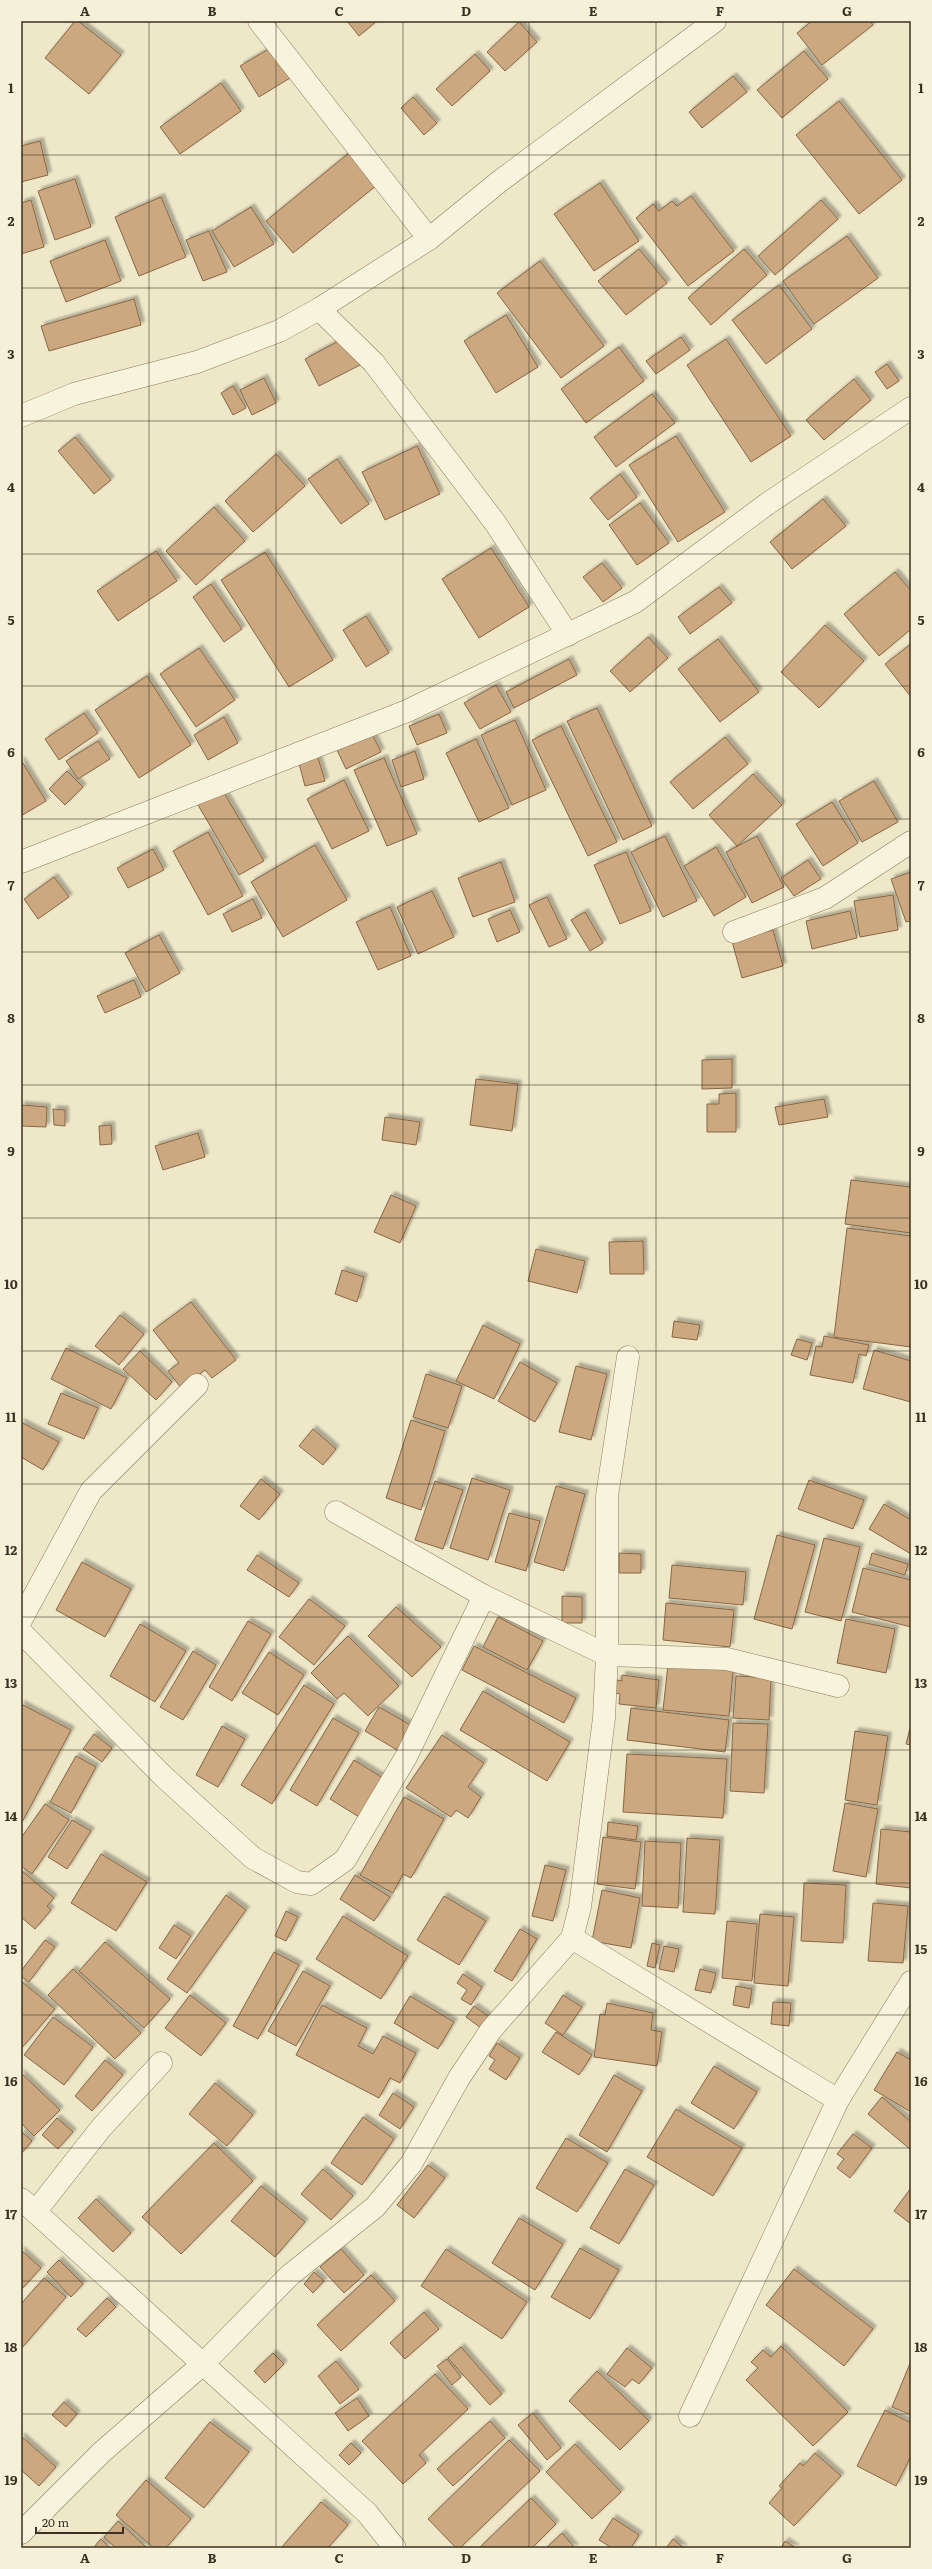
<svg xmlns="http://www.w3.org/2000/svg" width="932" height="2569" font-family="Literata,serif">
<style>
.building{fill:#cba87f;stroke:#896744;filter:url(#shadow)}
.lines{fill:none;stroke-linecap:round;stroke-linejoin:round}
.minor-casing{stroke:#8a7b5d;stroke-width:23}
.minor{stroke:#f8f3dc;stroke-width:22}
.grid{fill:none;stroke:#3b3021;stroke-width:1;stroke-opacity:0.55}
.neatline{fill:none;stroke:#3b3021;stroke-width:1.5}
.grid-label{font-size:13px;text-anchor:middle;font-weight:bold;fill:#3b3021}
</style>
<defs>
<filter id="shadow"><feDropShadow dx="3.5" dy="-3.5" stdDeviation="1" flood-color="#0004"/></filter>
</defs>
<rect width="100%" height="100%" fill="#eee7c8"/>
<!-- building -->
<g class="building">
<polygon points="75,21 78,21 121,55 89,94 45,58"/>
<polygon points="347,21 377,21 359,36"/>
<polygon points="812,21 870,21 873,25 822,65 797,33"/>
<polygon points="519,22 537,42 505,71 487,52"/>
<polygon points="272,47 290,78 259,97 240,66"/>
<polygon points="804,51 828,79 782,118 757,90"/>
<polygon points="475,54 490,71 452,106 436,89"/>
<polygon points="733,76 747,92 702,128 689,112"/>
<polygon points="221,83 241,111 180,154 160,127"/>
<polygon points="413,97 437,123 424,135 401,108"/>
<polygon points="839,101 902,180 859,214 796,135"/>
<polygon points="40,141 48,175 21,182 21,146"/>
<polygon points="350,152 377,185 293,253 266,221"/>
<polygon points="75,179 91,227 55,240 38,191"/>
<polygon points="600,183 639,241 594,271 554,214"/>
<polygon points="691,196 734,251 688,286 636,218 653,204 659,211 672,201 677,206"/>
<polygon points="161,197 186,257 139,276 115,217"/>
<polygon points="31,200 44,247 21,254 21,203"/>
<polygon points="821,200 838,219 775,275 758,256"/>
<polygon points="251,207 274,244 234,267 212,231"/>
<polygon points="209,231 227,272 203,281 186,240"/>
<polygon points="847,236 878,278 814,324 783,281"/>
<polygon points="105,240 121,281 66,302 50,261"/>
<polygon points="639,249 667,283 626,315 598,281"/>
<polygon points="744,249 767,275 711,325 688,298"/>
<polygon points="540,261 604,346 561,378 497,293"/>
<polygon points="779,285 812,329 766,364 732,320"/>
<polygon points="134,299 141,325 49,351 41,326"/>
<polygon points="506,315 538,367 496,393 464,341"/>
<polygon points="348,336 362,364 319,386 305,359"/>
<polygon points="681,337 690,350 656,374 646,361"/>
<polygon points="726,339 791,436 751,462 687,365"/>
<polygon points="619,347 644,381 586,423 561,389"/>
<polygon points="887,364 899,381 887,389 875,372"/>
<polygon points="264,378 276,403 252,415 240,390"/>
<polygon points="854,379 871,400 824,440 806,420"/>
<polygon points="233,386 246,408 233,415 221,393"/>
<polygon points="652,394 675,423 616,467 594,437"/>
<polygon points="676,436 725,512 678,542 629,465"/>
<polygon points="75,437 111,480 94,494 58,451"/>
<polygon points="417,446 440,494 385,520 362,472"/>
<polygon points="276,454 305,486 253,532 225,501"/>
<polygon points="337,459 369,504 341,524 308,479"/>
<polygon points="620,474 637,497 608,520 590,498"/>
<polygon points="823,499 846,526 792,569 770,542"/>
<polygon points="640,503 669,543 637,565 609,525"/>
<polygon points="214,507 245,541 196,585 166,551"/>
<polygon points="491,548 529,607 479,638 442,579"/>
<polygon points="156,551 177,581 118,621 97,591"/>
<polygon points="265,552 333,660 289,687 221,580"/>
<polygon points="602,563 622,588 603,602 583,577"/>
<polygon points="895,572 911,591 911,629 879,656 844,614"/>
<polygon points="211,584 242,629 224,642 193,597"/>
<polygon points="719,587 732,603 690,634 678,617"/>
<polygon points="366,616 389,653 366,667 343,630"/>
<polygon points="825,625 864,661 819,708 781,672"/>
<polygon points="648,637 668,658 630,692 610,671"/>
<polygon points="718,639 759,692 720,722 678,669"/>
<polygon points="911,644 911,697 885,664"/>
<polygon points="199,648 235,700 196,727 160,674"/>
<polygon points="569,659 577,675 514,708 506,692"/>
<polygon points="147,676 191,745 139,778 95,710"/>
<polygon points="496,685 511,712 480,729 464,703"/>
<polygon points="597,708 652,826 623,840 567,721"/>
<polygon points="84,713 98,733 59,760 45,739"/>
<polygon points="439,714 447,733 417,745 409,726"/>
<polygon points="224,717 238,743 208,760 194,735"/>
<polygon points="515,720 546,790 512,805 481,735"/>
<polygon points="561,726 617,842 588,856 532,740"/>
<polygon points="371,732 381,752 346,769 336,748"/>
<polygon points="725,737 748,764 693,809 670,782"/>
<polygon points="476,739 509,808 479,822 446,753"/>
<polygon points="98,741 110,759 78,779 66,761"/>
<polygon points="316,751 325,781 305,786 297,756"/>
<polygon points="415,751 424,779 401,787 392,760"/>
<polygon points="384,758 417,834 387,846 354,770"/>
<polygon points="21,760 46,801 21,816"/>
<polygon points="67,771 83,787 65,805 49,789"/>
<polygon points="753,774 782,805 737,846 709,815"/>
<polygon points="344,780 369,831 332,849 307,799"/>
<polygon points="874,781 898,822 862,842 839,801"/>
<polygon points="223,791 264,861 239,875 198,805"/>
<polygon points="832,802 858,843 823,866 796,824"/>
<polygon points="208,832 243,896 208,915 173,851"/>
<polygon points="665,836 697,901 663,917 631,852"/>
<polygon points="757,836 784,887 752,903 726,852"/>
<polygon points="315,845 347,900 283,937 251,882"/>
<polygon points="716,847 746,897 714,916 684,866"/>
<polygon points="153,849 164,870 128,888 117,868"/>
<polygon points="626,852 651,911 620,924 594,865"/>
<polygon points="808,860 821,879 794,896 781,878"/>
<polygon points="501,862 515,902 473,917 458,878"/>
<polygon points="911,872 911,921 906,922 891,879"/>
<polygon points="54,877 69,897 38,919 24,899"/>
<polygon points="432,891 454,937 418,954 397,907"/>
<polygon points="893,895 898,930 860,937 854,901"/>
<polygon points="547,897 567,939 549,947 529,905"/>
<polygon points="253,899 262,918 232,932 223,914"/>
<polygon points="390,907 411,956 378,970 356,922"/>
<polygon points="510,910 520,932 497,942 488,919"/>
<polygon points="850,911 857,938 812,949 806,921"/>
<polygon points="585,912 603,943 590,951 571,920"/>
<polygon points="773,930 783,966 742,978 732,941"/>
<polygon points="159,935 180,973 146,992 125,953"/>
<polygon points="134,980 141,997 105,1013 97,996"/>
<polygon points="732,1059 732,1088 702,1089 702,1060"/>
<polygon points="476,1079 518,1084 512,1131 470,1125"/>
<polygon points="736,1093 736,1132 707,1132 707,1104 719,1104 719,1094"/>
<polygon points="824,1099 828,1117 779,1125 775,1107"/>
<polygon points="21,1105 47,1107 46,1127 21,1126"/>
<polygon points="53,1109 65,1110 65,1126 54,1125"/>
<polygon points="385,1117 420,1122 416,1145 382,1140"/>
<polygon points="111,1125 112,1144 100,1145 99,1126"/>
<polygon points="198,1133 205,1157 163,1170 155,1146"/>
<polygon points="851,1180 911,1187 911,1233 845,1224"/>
<polygon points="391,1195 416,1206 400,1243 374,1232"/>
<polygon points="847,1228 911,1236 911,1347 834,1337"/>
<polygon points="643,1241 644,1274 610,1274 609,1242"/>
<polygon points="536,1249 585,1261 577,1293 528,1281"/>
<polygon points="342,1270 364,1277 357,1302 335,1294"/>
<polygon points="191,1302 236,1360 212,1378 205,1370 181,1388 168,1371 179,1363 153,1330"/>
<polygon points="120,1315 144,1334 119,1365 95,1346"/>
<polygon points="674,1321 700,1325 697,1340 672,1337"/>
<polygon points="483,1325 520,1344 494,1399 456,1381"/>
<polygon points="824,1336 869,1345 866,1356 859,1354 853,1383 810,1375 816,1346 822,1347"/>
<polygon points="797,1339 812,1343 807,1360 791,1355"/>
<polygon points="66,1348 127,1378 111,1409 51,1379"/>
<polygon points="874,1350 911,1361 911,1402 863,1389"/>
<polygon points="140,1351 172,1382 156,1400 123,1369"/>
<polygon points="520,1362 557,1383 535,1422 498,1401"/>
<polygon points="576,1366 607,1374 591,1440 559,1432"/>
<polygon points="426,1374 462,1386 448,1428 413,1417"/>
<polygon points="61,1393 98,1408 84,1439 48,1424"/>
<polygon points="411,1420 445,1431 421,1510 386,1498"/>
<polygon points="21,1422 59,1442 43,1470 21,1457"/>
<polygon points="313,1429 336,1449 323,1465 299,1446"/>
<polygon points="472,1478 510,1490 488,1560 450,1548"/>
<polygon points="261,1479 280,1494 259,1520 240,1506"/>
<polygon points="809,1480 864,1500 853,1529 798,1509"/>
<polygon points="435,1481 463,1490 443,1549 415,1540"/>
<polygon points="556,1486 585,1494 564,1571 534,1562"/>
<polygon points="884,1504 911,1520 911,1554 869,1529"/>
<polygon points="509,1513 540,1521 526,1571 495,1562"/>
<polygon points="777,1535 815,1545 792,1629 754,1619"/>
<polygon points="824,1538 860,1547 841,1621 805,1612"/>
<polygon points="619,1553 641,1554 641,1573 619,1573"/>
<polygon points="872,1553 908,1564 905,1575 869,1564"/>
<polygon points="257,1555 299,1583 289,1597 247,1570"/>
<polygon points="82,1562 131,1589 105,1637 56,1610"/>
<polygon points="672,1565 746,1572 743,1605 669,1598"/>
<polygon points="863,1568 911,1580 911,1627 852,1612"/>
<polygon points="562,1596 582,1597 582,1623 562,1623"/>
<polygon points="309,1599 345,1626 314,1665 279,1637"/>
<polygon points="666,1603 734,1610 730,1647 663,1640"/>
<polygon points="396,1607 441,1647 412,1677 368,1636"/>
<polygon points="498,1617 543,1641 527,1670 483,1647"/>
<polygon points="846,1619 895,1629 886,1673 837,1663"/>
<polygon points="248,1621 271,1634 232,1701 209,1687"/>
<polygon points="140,1624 186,1651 155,1702 110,1676"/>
<polygon points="348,1636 399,1686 368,1716 344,1693 337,1699 311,1673"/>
<polygon points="474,1646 576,1698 564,1723 462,1670"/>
<polygon points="193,1651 216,1665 183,1720 160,1707"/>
<polygon points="269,1652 304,1675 278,1715 242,1693"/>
<polygon points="668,1664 733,1670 729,1716 663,1710"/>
<polygon points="622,1675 659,1680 656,1708 619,1704 620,1694 615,1693 617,1680 622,1681"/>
<polygon points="736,1676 771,1678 769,1720 733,1718"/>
<polygon points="304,1685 334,1704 272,1804 241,1785"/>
<polygon points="483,1691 570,1742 547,1781 460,1730"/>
<polygon points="21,1704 71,1730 21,1824"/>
<polygon points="379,1707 412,1726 397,1750 365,1731"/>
<polygon points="631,1708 729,1720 725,1752 627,1740"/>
<polygon points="333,1718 359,1733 317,1806 290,1790"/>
<polygon points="733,1723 768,1724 764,1793 730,1791"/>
<polygon points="911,1724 911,1745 906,1744"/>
<polygon points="222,1726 245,1739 218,1787 196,1775"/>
<polygon points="855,1731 888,1736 877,1805 845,1800"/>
<polygon points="94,1734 112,1748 102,1762 83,1749"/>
<polygon points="442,1735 484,1763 468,1787 481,1797 468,1818 456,1810 451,1817 406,1788"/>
<polygon points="627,1754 727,1759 723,1818 623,1812"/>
<polygon points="76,1756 96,1767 71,1813 50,1802"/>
<polygon points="354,1760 383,1778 359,1817 330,1799"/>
<polygon points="404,1797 444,1819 411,1878 403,1874 393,1893 360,1875"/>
<polygon points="845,1803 878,1809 866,1877 833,1871"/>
<polygon points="45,1804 69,1820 32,1874 21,1866 21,1838"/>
<polygon points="72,1820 91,1831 67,1869 48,1857"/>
<polygon points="608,1822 638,1826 636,1840 607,1836"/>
<polygon points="881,1829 911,1832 911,1888 876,1884"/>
<polygon points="603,1837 641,1842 635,1889 597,1884"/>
<polygon points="687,1838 720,1840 715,1914 683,1912"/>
<polygon points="645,1841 681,1843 678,1908 642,1906"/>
<polygon points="101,1854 147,1882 116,1931 71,1903"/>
<polygon points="545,1865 566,1870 553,1921 532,1916"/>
<polygon points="21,1870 54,1898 47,1906 51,1910 35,1929 21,1917"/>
<polygon points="355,1875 390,1897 374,1921 340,1899"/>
<polygon points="804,1883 846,1885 843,1943 801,1941"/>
<polygon points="602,1890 640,1898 631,1948 592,1941"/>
<polygon points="226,1895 246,1910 187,1993 167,1979"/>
<polygon points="444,1896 486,1921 459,1965 417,1940"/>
<polygon points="873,1903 908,1906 903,1963 868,1961"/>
<polygon points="286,1911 298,1917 286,1941 275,1936"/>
<polygon points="760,1914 794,1917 788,1986 754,1983"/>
<polygon points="343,1916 408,1956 381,1999 316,1959"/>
<polygon points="727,1921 757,1924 752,1981 722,1978"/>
<polygon points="174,1925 191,1936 176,1959 159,1948"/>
<polygon points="520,1929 537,1939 512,1981 494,1971"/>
<polygon points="45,1940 55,1947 29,1982 21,1976 21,1971"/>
<polygon points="105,1942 170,1999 144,2028 79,1971"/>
<polygon points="652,1943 660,1945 655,1968 647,1966"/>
<polygon points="664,1946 679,1949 674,1972 659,1969"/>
<polygon points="274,1952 299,1965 258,2039 233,2026"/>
<polygon points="73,1969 141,2033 115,2059 48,1995"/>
<polygon points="700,1969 716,1973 711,1993 695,1990"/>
<polygon points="303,1971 330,1986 296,2046 268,2031"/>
<polygon points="463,1974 482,1987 471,2005 461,1999 467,1990 457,1983"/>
<polygon points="21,1981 55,2009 21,2049"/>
<polygon points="736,1986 752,1989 749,2008 733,2005"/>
<polygon points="190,1995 226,2023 201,2056 165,2028"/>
<polygon points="563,1995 582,2007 563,2035 545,2023"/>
<polygon points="410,1996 454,2022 438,2049 394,2023"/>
<polygon points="773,2002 791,2003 789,2026 771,2024"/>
<polygon points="607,2003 653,2013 651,2030 662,2032 657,2066 594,2057 600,2014 605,2015"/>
<polygon points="322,2005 367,2028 358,2046 373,2054 383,2036 416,2053 400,2083 390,2078 379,2098 296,2055"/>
<polygon points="474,2006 489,2017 481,2028 466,2017"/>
<polygon points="53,2017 93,2047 64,2085 24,2055"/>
<polygon points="556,2032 592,2055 579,2075 542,2052"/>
<polygon points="497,2043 520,2058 506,2080 489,2069 495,2060 489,2056"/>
<polygon points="897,2052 911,2060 911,2112 874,2090"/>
<polygon points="105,2060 123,2075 92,2111 75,2096"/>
<polygon points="714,2066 757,2092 734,2129 691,2103"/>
<polygon points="21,2073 60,2110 34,2136 21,2123"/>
<polygon points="614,2075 642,2091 607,2152 579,2135"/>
<polygon points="215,2083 253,2115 227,2146 189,2114"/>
<polygon points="393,2093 414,2107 400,2129 379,2115"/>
<polygon points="882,2097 911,2122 911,2150 868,2114"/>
<polygon points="676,2109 742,2148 713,2196 647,2157"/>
<polygon points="363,2117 394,2139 362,2185 331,2163"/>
<polygon points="57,2118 73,2132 58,2149 42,2135"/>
<polygon points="21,2131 32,2141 21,2154"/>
<polygon points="853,2134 872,2148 850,2178 837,2168 844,2159 837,2154"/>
<polygon points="566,2138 608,2163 577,2212 536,2188"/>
<polygon points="214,2143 253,2181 181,2254 142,2217"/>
<polygon points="428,2165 445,2178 414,2218 397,2205"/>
<polygon points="323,2169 353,2196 331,2220 301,2194"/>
<polygon points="625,2169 654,2185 619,2244 590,2228"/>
<polygon points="261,2186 305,2222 275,2257 231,2221"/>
<polygon points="911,2188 911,2224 894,2211"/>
<polygon points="96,2199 131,2233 113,2252 78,2218"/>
<polygon points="519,2218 563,2244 535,2290 492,2263"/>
<polygon points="580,2248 619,2270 590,2319 551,2297"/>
<polygon points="341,2249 364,2275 344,2293 320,2267"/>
<polygon points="446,2249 527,2302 502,2339 421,2286"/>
<polygon points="21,2250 41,2268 21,2290"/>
<polygon points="59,2260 83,2284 71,2297 47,2272"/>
<polygon points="794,2269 873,2329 844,2366 766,2305"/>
<polygon points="314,2272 324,2281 313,2293 304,2284"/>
<polygon points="371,2275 395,2301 341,2351 317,2325"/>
<polygon points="44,2278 66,2297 21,2349 21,2304"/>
<polygon points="107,2298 116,2307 86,2337 77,2329"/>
<polygon points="424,2312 439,2329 405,2359 390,2343"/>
<polygon points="781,2346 848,2412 813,2446 746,2380 758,2368 751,2362 763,2350 771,2357"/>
<polygon points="461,2347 502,2394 490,2405 448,2358"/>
<polygon points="627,2348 652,2368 639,2384 632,2379 625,2387 607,2374"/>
<polygon points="273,2353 284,2364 265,2383 254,2371"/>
<polygon points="447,2359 461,2377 452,2385 437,2366"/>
<polygon points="336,2361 359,2389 340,2404 318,2376"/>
<polygon points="911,2361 911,2415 892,2407"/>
<polygon points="597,2371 649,2421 620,2450 569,2401"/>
<polygon points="435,2374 468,2409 419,2455 426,2463 403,2484 362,2441"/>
<polygon points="357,2398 369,2416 348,2431 335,2413"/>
<polygon points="64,2402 77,2414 66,2427 52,2415"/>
<polygon points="885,2410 911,2423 911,2456 896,2486 857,2466"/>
<polygon points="533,2413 561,2448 547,2460 518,2425"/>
<polygon points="490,2421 505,2438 453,2486 437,2469"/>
<polygon points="210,2422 249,2452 204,2508 165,2478"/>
<polygon points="21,2436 56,2467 39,2486 21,2470"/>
<polygon points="509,2440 540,2471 460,2548 456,2548 428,2519"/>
<polygon points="351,2443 361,2453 349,2465 339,2455"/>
<polygon points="575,2444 621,2492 592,2519 546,2472"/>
<polygon points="815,2453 841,2476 794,2526 769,2503 782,2488 779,2486 800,2463 803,2466"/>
<polygon points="146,2480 191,2519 166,2548 154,2548 116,2515"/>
<polygon points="531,2498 556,2524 532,2548 479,2548"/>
<polygon points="321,2502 348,2525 328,2548 281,2548"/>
<polygon points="613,2518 639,2535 631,2548 612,2548 599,2540"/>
<polygon points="118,2521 147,2548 116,2548 104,2537"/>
<polygon points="562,2533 575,2548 546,2548"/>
<polygon points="101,2539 110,2548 93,2548"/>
<polygon points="673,2539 684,2548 666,2548"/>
<polygon points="785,2541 796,2548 781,2548"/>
</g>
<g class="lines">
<!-- minor casing -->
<g class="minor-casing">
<g id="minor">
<polyline points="259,21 429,239"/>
<polyline points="319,309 374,363 496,524 568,635"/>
<polyline points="21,416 74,394 197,362 279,331 319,309 429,239 500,181 715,21"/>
<polyline points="21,862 407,711 635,602 767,504 911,408"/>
<polyline points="734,932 825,898 911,842"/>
<polyline points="336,1512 484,1596 607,1655 727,1659 838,1686"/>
<polyline points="21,1620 91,1491 197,1385"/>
<polyline points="21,1632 163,1776 253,1858 297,1882 311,1884 345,1860 406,1757 484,1596"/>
<polyline points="572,1938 838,2100"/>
<polyline points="21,2199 367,2513 395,2548"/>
<polyline points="36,2211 101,2128 161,2063"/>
<polyline points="690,2416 838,2100 911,1982"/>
<polyline points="21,2533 102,2452 203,2364 290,2275 375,2207 411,2164 459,2078 491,2030 572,1938 580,1907 604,1718 607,1655 607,1496 628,1357"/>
</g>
</g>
<!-- minor -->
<use href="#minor" class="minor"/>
</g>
<!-- grid -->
<path class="grid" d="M149,21V2548M276,21V2548M403,21V2548M529,21V2548M656,21V2548M783,21V2548M21,155H911M21,288H911M21,421H911M21,554H911M21,686H911M21,819H911M21,952H911M21,1085H911M21,1218H911M21,1351H911M21,1484H911M21,1617H911M21,1750H911M21,1883H911M21,2015H911M21,2148H911M21,2281H911M21,2414H911"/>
<!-- border -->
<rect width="932" height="2569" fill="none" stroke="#f5f0d8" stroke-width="44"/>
<!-- scale -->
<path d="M36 2527v6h87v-6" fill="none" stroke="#3b3021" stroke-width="2"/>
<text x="42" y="2527" font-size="12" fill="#3b3021" stroke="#f5f0d8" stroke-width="3" paint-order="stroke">20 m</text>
<rect x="22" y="22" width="888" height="2525" class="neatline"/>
<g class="grid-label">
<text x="85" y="16">A</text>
<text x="212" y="16">B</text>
<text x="339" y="16">C</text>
<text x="466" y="16">D</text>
<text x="593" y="16">E</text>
<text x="720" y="16">F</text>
<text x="847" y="16">G</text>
<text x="11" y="93">1</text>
<text x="921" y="93">1</text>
<text x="11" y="226">2</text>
<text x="921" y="226">2</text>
<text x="11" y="359">3</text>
<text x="921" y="359">3</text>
<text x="11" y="492">4</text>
<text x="921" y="492">4</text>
<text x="11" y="625">5</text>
<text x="921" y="625">5</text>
<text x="11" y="757">6</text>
<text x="921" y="757">6</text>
<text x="11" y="890">7</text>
<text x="921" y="890">7</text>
<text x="11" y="1023">8</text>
<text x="921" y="1023">8</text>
<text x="11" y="1156">9</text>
<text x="921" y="1156">9</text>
<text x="11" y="1289">10</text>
<text x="921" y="1289">10</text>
<text x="11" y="1422">11</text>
<text x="921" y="1422">11</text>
<text x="11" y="1555">12</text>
<text x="921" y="1555">12</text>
<text x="11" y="1688">13</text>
<text x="921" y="1688">13</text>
<text x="11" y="1821">14</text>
<text x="921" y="1821">14</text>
<text x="11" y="1954">15</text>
<text x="921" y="1954">15</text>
<text x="11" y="2086">16</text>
<text x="921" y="2086">16</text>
<text x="11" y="2219">17</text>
<text x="921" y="2219">17</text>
<text x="11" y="2352">18</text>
<text x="921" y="2352">18</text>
<text x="11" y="2485">19</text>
<text x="921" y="2485">19</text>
<text x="85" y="2563">A</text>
<text x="212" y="2563">B</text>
<text x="339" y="2563">C</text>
<text x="466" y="2563">D</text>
<text x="593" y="2563">E</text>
<text x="720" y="2563">F</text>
<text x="847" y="2563">G</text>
</g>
</svg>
